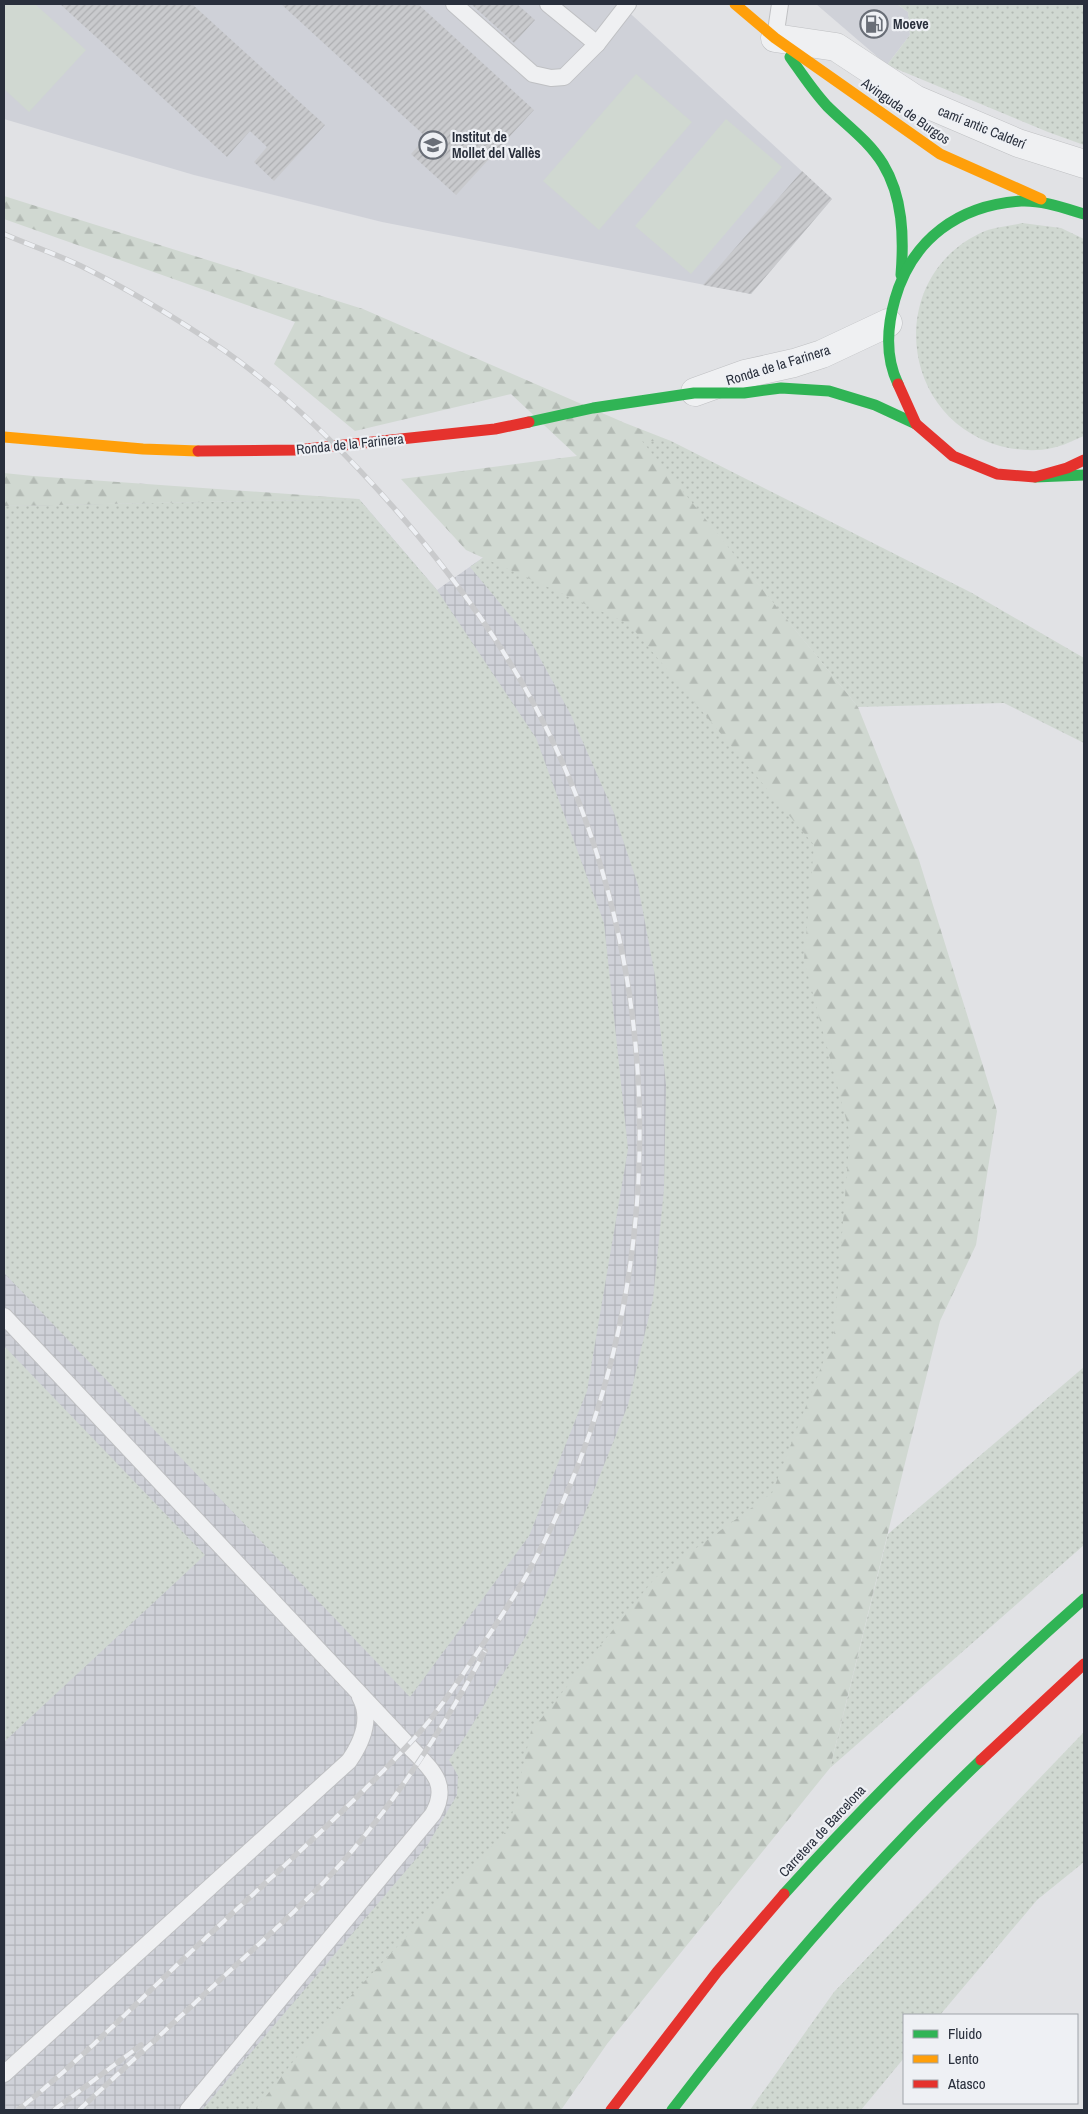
<svg xmlns="http://www.w3.org/2000/svg" width="1088" height="2114" font-family="'Archivo Narrow',sans-serif">
<style>
.built{fill:#cfd1d8}
.industrial{fill:url(#industrial-grid)}
.grass{fill:url(#grass-dots)}
.forest{fill:url(#forest-firs)}
.pitch{fill:#d0d8d1}
.building{fill:url(#building-hatch)}
.lines{fill:none;stroke-linecap:round;stroke-linejoin:round}
.lane-casing{stroke:#bfc0c3;stroke-width:18}
.street-casing{stroke:#bfc0c3;stroke-width:29}
.lane{stroke:#eff0f2;stroke-width:16}
.street{stroke:#eff0f2;stroke-width:28}
.fast{stroke:#30b455;stroke-width:11}
.slow{stroke:#ff9f0a;stroke-width:11}
.jam{stroke:#e5322d;stroke-width:11}
.rail-casing{stroke:#c9cacc;stroke-width:5.5}
.rail{stroke:#eef0f4;stroke-width:4;stroke-dasharray:11;stroke-linecap:butt}
.labels{text-anchor:middle;stroke-width:4.5;stroke-linejoin:round;paint-order:stroke}
.poi-label{font-size:14px;font-weight:bold;fill:#292f3c;stroke:#eef0f4;text-anchor:start}
.street-label{font-size:14px;fill:#292f3c;stroke:#eef0f4}
</style>
<defs>
<pattern id="industrial-grid" width="8" height="8" patternUnits="userSpaceOnUse" patternTransform="scale(1.25)"><rect width="8" height="8" fill="#cfd1d8"/><path d="M0 4h8M4 0v8" fill="none" stroke="#b2b4ba"/></pattern>
<pattern id="grass-dots" width="8" height="8" patternUnits="userSpaceOnUse" patternTransform="scale(1.25)"><rect width="8" height="8" fill="#d0d8d1"/><path d="M2 2h.1M6 6h.1" fill="none" stroke="#b3bab4" stroke-width="1.8" stroke-linecap="round"/></pattern>
<pattern id="forest-firs" width="22" height="20" patternUnits="userSpaceOnUse" patternTransform="scale(1.25)"><rect width="22" height="20" fill="#d0d8d1"/><path d="M5 1l3.5 6h-7zM16 11l3.5 6h-7z" fill="#b3bab4"/></pattern>
<pattern id="building-hatch" width="6" height="6" patternUnits="userSpaceOnUse" patternTransform="scale(1.25)"><rect width="6" height="6" fill="#c9cacd"/><path d="M-1 1l2-2M0 6l6-6M5 7l2-2" fill="none" stroke="#adaeb1"/></pattern>
</defs>
<rect width="100%" height="100%" fill="#e1e2e5"/>
<!-- built -->
<g class="built">
<polygon points="4,4 620,4 832,199 751,294 382,222 194,175 4,119"/>
<polygon points="816,4 897,4 908,12 910,35 887,65"/>
</g>
<!-- industrial -->
<polygon class="industrial" points="359,499 437,590 495,549 904,1027 285,2110 4,2110 4,506"/>
<!-- grass -->
<g class="grass">
<polygon points="897,4 1084,4 1084,145 1048,132 887,65 910,35 908,12"/>
<path d="M1022,223L1061,228L1084,239V436C1074,440 1063,446 1052,448C1035,452 1016,450 1000,446C896,417 886,273 985,231C996,227 1011,226 1022,223Z"/>
<polygon points="641,441 671,441 972,593 1084,658 1084,743 1004,703 858,707"/>
<polygon points="359,499 437,590 536,738 604,923 628,1149 587,1391 529,1536 410,1697 4,1273 4,506"/>
<polygon points="495,549 618,584 864,853 845,1428 285,2110 202,2110 427,1846 457,1795 458,1776 449,1760 466,1735 527,1634 584,1515 628,1405 653,1299 664,1189 666,1085 655,976 638,885 614,813 571,715 529,638 470,567"/>
<polygon points="4,1346 205,1555 4,1742"/>
<polygon points="1084,1367 1084,1545 830,1768 888,1534"/>
<polygon points="1084,1732 1084,1862 1037,1900 940,2015 904,2015 904,2058 861,2110 750,2110 834,1992"/>
</g>
<!-- forest -->
<g class="forest">
<polygon points="4,196 363,309 625,423 671,441 642,441 858,707 919,860 997,1111 976,1245 940,1321 830,1768 607,2044 561,2110 255,2110 314,2035 509,1828 531,1731 655,1578 772,1493 834,1334 850,1134 804,960 814,845 629,624 466,550 401,479 577,456 511,394 355,431 274,364 295,322 4,219"/>
<polygon points="4,473 33,476 359,499 4,506"/>
</g>
<!-- pitch -->
<g class="pitch">
<polygon points="4,4 35,4 86,50 29,112 4,89"/>
<polygon points="636,74 692,122 599,230 543,181"/>
<polygon points="726,119 782,167 691,274 635,226"/>
</g>
<!-- building -->
<g class="building">
<polygon points="60,4 192,4 325,125 274,181 254,162 267,147 250,131 227,157"/>
<polygon points="281,4 418,4 534,110 456,195 411,154 426,137"/>
<polygon points="471,4 517,4 535,20 514,43"/>
<polygon points="802,171 832,199 751,294 703,285"/>
</g>
<g class="lines">
<!-- lane casing -->
<g class="lane-casing">
<g id="lane">
<polyline points="454,4 533,74 551,78 564,77 597,44 628,4"/>
<polyline points="548,4 597,44"/>
<polyline points="775,38 780,4"/>
<path d="M4,1316L408,1745C429,1768 451,1782 433,1814L188,2110"/>
<path d="M4,2074L349,1761C362,1742 372,1718 360,1697"/>
</g>
</g>
<!-- street casing -->
<g class="street-casing">
<g id="street">
<polyline points="775,38 836,47 915,99 1018,143 1084,164"/>
<polyline points="695,392 745,374 794,363 822,354 888,323"/>
</g>
</g>
<!-- lane -->
<use href="#lane" class="lane"/>
<!-- street -->
<use href="#street" class="street"/>
<!-- fast -->
<g class="fast">
<path d="M790,57C802,74 813,91 827,106C846,125 868,140 883,164C903,197 904,237 901,275"/>
<path d="M898,384C885,357 887,327 895,299C912,239 959,205 1021,201C1042,200 1064,208 1084,214"/>
<polyline points="529,422 593,408 694,393 744,393 781,388 829,391 875,405 916,424"/>
<polyline points="1035,477 1084,475"/>
<path d="M784,1894C878,1790 979,1692 1084,1599"/>
<path d="M672,2110C767,1986 868,1868 981,1760"/>
</g>
<!-- slow -->
<g class="slow">
<polyline points="735,4 775,38 940,154 1041,199"/>
<polyline points="4,437 143,449 198,451"/>
</g>
<!-- jam -->
<g class="jam">
<polyline points="898,384 916,424 953,456 997,474 1035,477 1067,468 1084,460"/>
<polyline points="198,451 297,450 495,429 529,422"/>
<polyline points="981,1760 1084,1664"/>
<polyline points="611,2110 717,1972 784,1894"/>
</g>
<!-- rail casing -->
<g class="rail-casing">
<g id="rail">
<path d="M4,234C29,245 56,254 81,266C130,290 179,320 225,351C296,401 358,465 414,531C460,586 502,644 536,708C676,973 674,1303 531,1567C518,1591 502,1615 487,1638C467,1668 448,1698 425,1726C405,1750 382,1772 359,1795C311,1842 261,1887 211,1933C147,1992 86,2056 18,2110"/>
<polyline points="54,2110 141,2045"/>
<path d="M79,2110C131,2062 183,2014 235,1966C273,1931 312,1897 346,1858C401,1794 445,1725 485,1651"/>
</g>
</g>
<!-- rail -->
<use href="#rail" class="rail"/>
</g>
<!-- icons -->
<defs>
<g id="fuel-ring" transform="scale(1.4375)"><circle r="9.5" fill="#eef0f4" stroke="#696e77" stroke-width="1.5"/><path d="M-5.5-6h7V0h2V4h1.3V-2.5L3-4.5l.8-.8L6-3V5H2.5V1h-1V6h-7ZM-4.2-4.7v3.2H.2V-4.7Z" fill="#696e77"/></g>
<g id="school-ring" transform="scale(1.4375)"><circle r="9.5" fill="#eef0f4" stroke="#696e77" stroke-width="1.5"/><path d="M0-5L7-2L0 1L-7-2ZM-4 1L0 2.5L4 1V4Q0 6-4 4Z" fill="#696e77"/></g>
</defs>
<g fill-rule="evenodd">
<use href="#fuel-ring" x="874" y="24"/>
<use href="#school-ring" x="433" y="145"/>
</g>
<g class="labels">
<!-- poi labels -->
<g class="poi-label">
<text x="893" y="29">Moeve</text>
<text x="452" y="142">Institut de<tspan x="452" dy="16">Mollet del Vallès</tspan></text>
</g>
<!-- street labels -->
<g class="street-label">
<text transform="translate(906 111) rotate(35)" y="5">Avinguda de Burgos</text>
<text transform="translate(982 127) rotate(22)" y="5">camí antic Calderí</text>
<text transform="translate(778 365) rotate(-17)" y="5">Ronda de la Farinera</text>
<text transform="translate(350 444) rotate(-6)" y="5">Ronda de la Farinera</text>
<text transform="translate(822 1831) rotate(-47)" y="5">Carretera de Barcelona</text>
</g>
</g>
<!-- border -->
<rect width="1088" height="2114" fill="none" stroke="#292f3c" stroke-width="10"/>
<!-- legend -->
<rect x="903" y="2014" width="175" height="90" fill="#eef0f4" stroke="#9fa3aa"/>
<rect x="913" y="2030" width="25" height="8" fill="#30b455" stroke="#9fa3aa"/>
<text x="948" y="2039" font-size="15" fill="#292f3c">Fluido</text>
<rect x="913" y="2055" width="25" height="8" fill="#ff9f0a" stroke="#9fa3aa"/>
<text x="948" y="2064" font-size="15" fill="#292f3c">Lento</text>
<rect x="913" y="2080" width="25" height="8" fill="#e5322d" stroke="#9fa3aa"/>
<text x="948" y="2089" font-size="15" fill="#292f3c">Atasco</text>
</svg>
